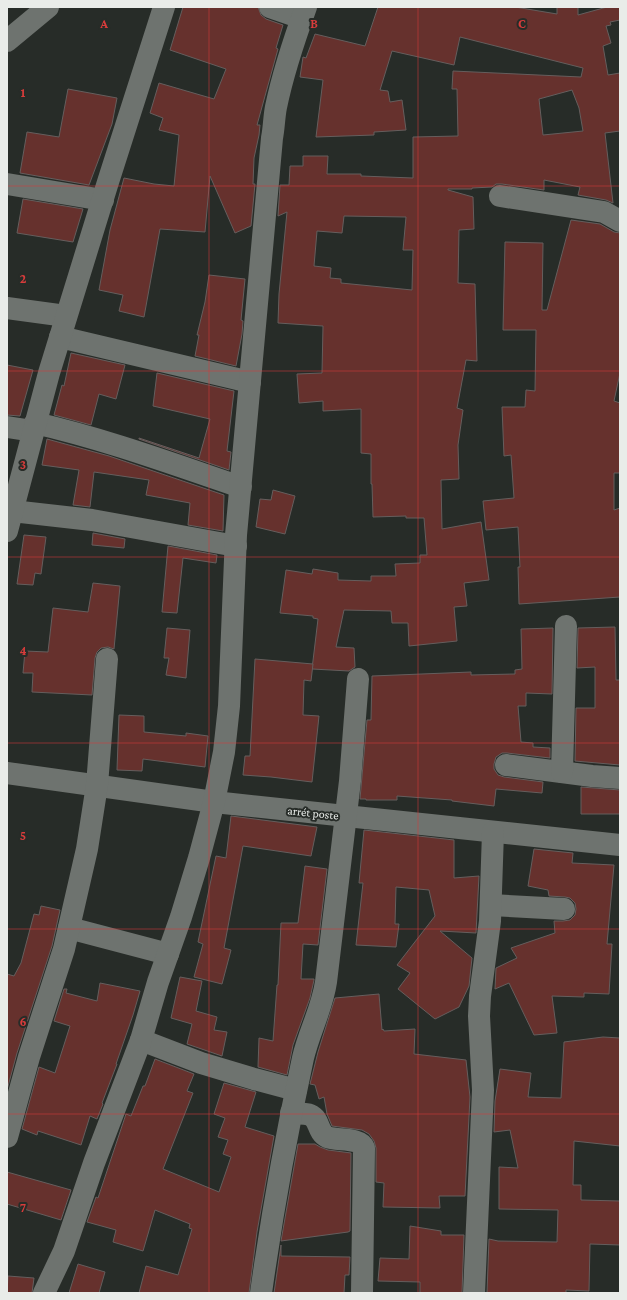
<svg xmlns="http://www.w3.org/2000/svg" width="627" height="1300" font-family="'Crimson Pro',serif">
<style>
.building{fill:#66312d;stroke:#655e5d;fill-rule:evenodd}
.lines{fill:none;stroke-linecap:round;stroke-linejoin:round}
.minor{stroke:#6e736f;stroke-width:22}
.grid{fill:none;stroke:#d83c3b;stroke-width:1;stroke-opacity:0.55}
.labels{text-anchor:middle;stroke-width:4;stroke-linejoin:round;paint-order:stroke}
.street-label{font-size:12px;fill:#e9ece9;stroke:#272c28}
.grid-label{font-size:13px;text-anchor:middle;font-weight:bold;fill:#d83c3b;stroke:#272c28;stroke-width:4;stroke-linejoin:round;paint-order:stroke}
</style>
<rect width="100%" height="100%" fill="#272c28"/>
<!-- building -->
<g class="building">
<polygon points="183,7 258,7 261,15 266,19 283,25 276,48 278,49 257,125 260,125 259,135 254,158 253,184 255,184 251,226 235,233 210,176 205,232 160,229 144,317 119,311 123,295 99,290 110,230 124,178 154,184 174,186 179,135 159,130 163,118 150,113 159,83 214,99 226,69 170,50"/>
<path d="M378,7H515L557,14V7H578V15L607,7H620V20L610,22L611,25L606,26L611,43L603,46L608,75L620,73V131L605,133L613,203L606,200L578,195L580,187L544,180V190L502,184H496L492,187L472,188V189H448V190L473,197L474,229L459,230L458,283L475,284L477,361L466,360L457,408L463,410L458,445L459,479L441,480L442,529L481,522L489,580L464,583L467,606L454,607L457,641L409,646L408,623H392L391,611L344,610L336,647L354,648L355,667L349,671L312,669L318,619L313,618V616L280,613L286,570L312,574L313,569L338,573V580L371,581V576H396L395,564L420,563V555H427L424,518H406V516L373,517L372,484H371V454L361,453V409L323,411V401L299,403L297,374L322,373L323,326L278,323L279,294L287,212L278,216L280,185H289L290,166H303V156H328L327,174H361V176L413,178V137L458,136L457,89H452L453,71L581,77L583,68L460,37L454,65L392,51L380,90L388,91L390,102L402,100L406,130L374,132V135L316,137L323,80L300,77L303,57L306,58L315,34L365,46ZM572,90L579,108L583,131L543,135L539,99ZM344,216L406,217L403,250H413L412,290L341,283V279L330,278L331,268L314,266L317,231L342,233Z"/>
<polygon points="68,89 117,98 112,124 89,185 20,173 27,132 59,137"/>
<polygon points="23,199 83,209 73,242 17,233"/>
<polygon points="571,220 600,224 614,232 620,233 620,373 614,401 620,403 620,473 614,473 614,510 620,508 620,597 519,604 518,567 520,567 518,527 486,530 483,501 514,498 511,455 504,456 502,407 525,407 526,390 535,391 536,330 503,330 505,242 543,243 542,310 547,310"/>
<polygon points="209,275 245,279 241,320 243,321 242,334 236,366 195,356 199,335 197,335 205,302"/>
<polygon points="71,353 125,365 116,399 99,394 91,425 54,415 62,385 64,386"/>
<polygon points="7,365 33,370 20,416 7,415"/>
<polygon points="157,373 234,391 227,451 231,452 229,470 139,439 139,438 199,458 210,419 153,406"/>
<polygon points="47,439 109,456 224,495 223,531 188,525 190,503 146,495 149,480 94,472 90,507 73,505 79,470 42,465"/>
<polygon points="273,490 295,496 285,534 256,527 260,499 271,500"/>
<polygon points="93,533 125,539 124,548 92,545"/>
<polygon points="24,535 46,537 41,574 35,573 33,585 17,584"/>
<polygon points="168,546 217,555 216,563 183,558 177,613 162,612"/>
<polygon points="93,583 120,586 114,649 108,647 101,648 97,652 95,658 92,695 32,692 33,673 23,673 25,651 48,652 53,608 88,612"/>
<polygon points="615,627 616,680 620,680 620,765 575,761 576,708 595,708 595,667 577,668 578,628"/>
<polygon points="167,628 190,630 186,678 166,675 169,658 164,658"/>
<polygon points="553,628 552,694 526,693 526,706 518,706 521,742 533,743 533,747 550,748 550,758 507,753 502,753 496,757 494,764 494,769 498,775 504,777 543,782 542,793 496,789 494,806 452,801 452,800 397,796 397,800 366,800 366,799 360,799 367,720 371,720 372,676 471,672 471,675 515,674 515,670 522,669 521,629"/>
<polygon points="255,659 313,664 311,681 304,680 303,715 319,716 312,782 271,777 243,775 245,756 250,756"/>
<polygon points="119,715 144,716 144,732 186,736 186,733 208,736 205,767 143,759 142,771 117,770"/>
<polygon points="581,787 620,790 620,814 581,814"/>
<polygon points="231,816 317,827 311,856 243,846 224,948 231,950 222,984 194,977 203,944 198,942 216,856 226,858"/>
<polygon points="364,830 454,840 454,878 479,876 476,933 440,931 472,958 469,986 459,1007 435,1019 398,989 410,973 397,965 435,916 429,890 396,887 395,924 399,924 396,947 356,945 363,883 359,883"/>
<polygon points="534,849 573,853 572,863 614,865 607,944 612,944 609,994 584,993 584,997 552,996 557,1033 534,1035 509,983 495,989 496,968 517,958 511,948 555,933 554,921 563,921 570,920 575,915 576,909 575,903 570,898 565,897 549,896 548,890 528,886"/>
<polygon points="305,866 327,869 318,945 303,944 301,979 314,979 314,980 310,998 293,1045 287,1075 258,1067 259,1038 273,1041 277,985 278,985 281,923 298,923"/>
<polygon points="41,906 60,910 52,946 17,1053 7,1090 7,974 14,976 21,963 34,914 39,915"/>
<polygon points="180,977 202,981 196,1011 217,1017 214,1030 227,1032 222,1056 187,1044 192,1024 171,1018"/>
<polygon points="100,983 140,991 133,1015 116,1064 117,1064 102,1103 103,1104 97,1119 90,1116 81,1145 38,1131 37,1135 22,1129 39,1067 55,1073 70,1026 54,1021 64,989 67,989 66,993 97,1001"/>
<polygon points="379,994 382,1030 383,1029 384,1031 415,1029 414,1054 466,1060 470,1097 465,1196 439,1196 440,1208 383,1207 384,1183 376,1182 376,1148 374,1141 369,1134 362,1130 332,1126 327,1114 324,1097 319,1099 315,1085 310,1084 318,1052 335,998"/>
<polygon points="603,1037 620,1038 620,1146 574,1141 573,1185 581,1185 581,1200 620,1201 620,1245 590,1244 589,1291 566,1290 566,1293 487,1293 489,1239 498,1241 557,1242 558,1210 499,1209 499,1167 518,1168 510,1130 494,1132 495,1101 500,1069 531,1073 528,1097 561,1098 564,1042"/>
<polygon points="155,1059 194,1074 187,1091 193,1093 163,1169 219,1192 231,1157 223,1154 228,1140 218,1137 225,1118 214,1114 224,1083 256,1092 245,1127 274,1136 257,1232 249,1293 139,1293 146,1266 178,1275 192,1229 189,1228 190,1224 155,1210 143,1251 113,1242 116,1230 87,1222 96,1197 98,1198 126,1114 131,1116 143,1086 145,1086"/>
<polygon points="298,1144 315,1144 320,1147 328,1150 351,1153 350,1231 348,1232 281,1241"/>
<polygon points="7,1172 71,1190 61,1220 7,1204"/>
<polygon points="410,1226 441,1231 441,1235 464,1235 462,1293 420,1293 420,1282 378,1281 380,1258 409,1259"/>
<polygon points="281,1245 281,1256 350,1257 349,1275 345,1275 344,1293 274,1293"/>
<polygon points="78,1264 105,1272 99,1293 69,1293"/>
<polygon points="8,1276 34,1278 32,1293 7,1293"/>
</g>
<g class="lines">
<!-- minor -->
<g class="minor">
<polyline points="270,7 302,18"/>
<polyline points="7,41 48,7"/>
<polyline points="7,184 103,200"/>
<polyline points="500,196 604,212 620,221"/>
<polyline points="7,308 66,316"/>
<polyline points="60,337 250,382"/>
<path d="M35,423C105,439 173,464 241,487"/>
<polyline points="7,427 33,431"/>
<polyline points="12,511 92,520 236,546"/>
<polyline points="7,531 49,373 108,182 164,7"/>
<polyline points="506,765 592,776 620,778"/>
<polyline points="562,772 566,626"/>
<polyline points="7,773 214,802 620,845"/>
<polyline points="491,905 564,909"/>
<polyline points="69,928 168,954"/>
<polyline points="141,1040 201,1063 254,1079 296,1090"/>
<path d="M291,1113C297,1114 305,1113 310,1115C320,1119 317,1132 327,1137C337,1141 360,1137 364,1148L362,1293"/>
<polyline points="7,1137 29,1057 64,949 87,849 97,785 107,659"/>
<path d="M44,1293L64,1251L94,1163L141,1040L158,982L181,917L199,858L214,802L224,752L229,706L236,535L272,138C274,128 274,117 276,107C283,73 294,40 306,7"/>
<path d="M261,1293C272,1214 286,1136 303,1058C309,1032 322,1009 326,982L350,781L358,679"/>
<polyline points="474,1293 483,1090 479,1016 480,996 490,921 493,832"/>
</g>
</g>
<!-- grid -->
<path class="grid" d="M209,7V1293M418,7V1293M7,186H620M7,371H620M7,557H620M7,743H620M7,929H620M7,1114H620"/>
<g class="labels">
<!-- street labels -->
<g class="street-label">
<text transform="translate(313 813) rotate(6)" y="4">arrét poste</text>
</g>
</g>
<g class="grid-label">
<text x="104" y="28">A</text>
<text x="314" y="28">B</text>
<text x="522" y="28">C</text>
<text x="23" y="97">1</text>
<text x="23" y="283">2</text>
<text x="23" y="469">3</text>
<text x="23" y="655">4</text>
<text x="23" y="840">5</text>
<text x="23" y="1026">6</text>
<text x="23" y="1212">7</text>
</g>
<!-- border -->
<rect width="627" height="1300" fill="none" stroke="#e9ece9" stroke-width="16"/>
</svg>
